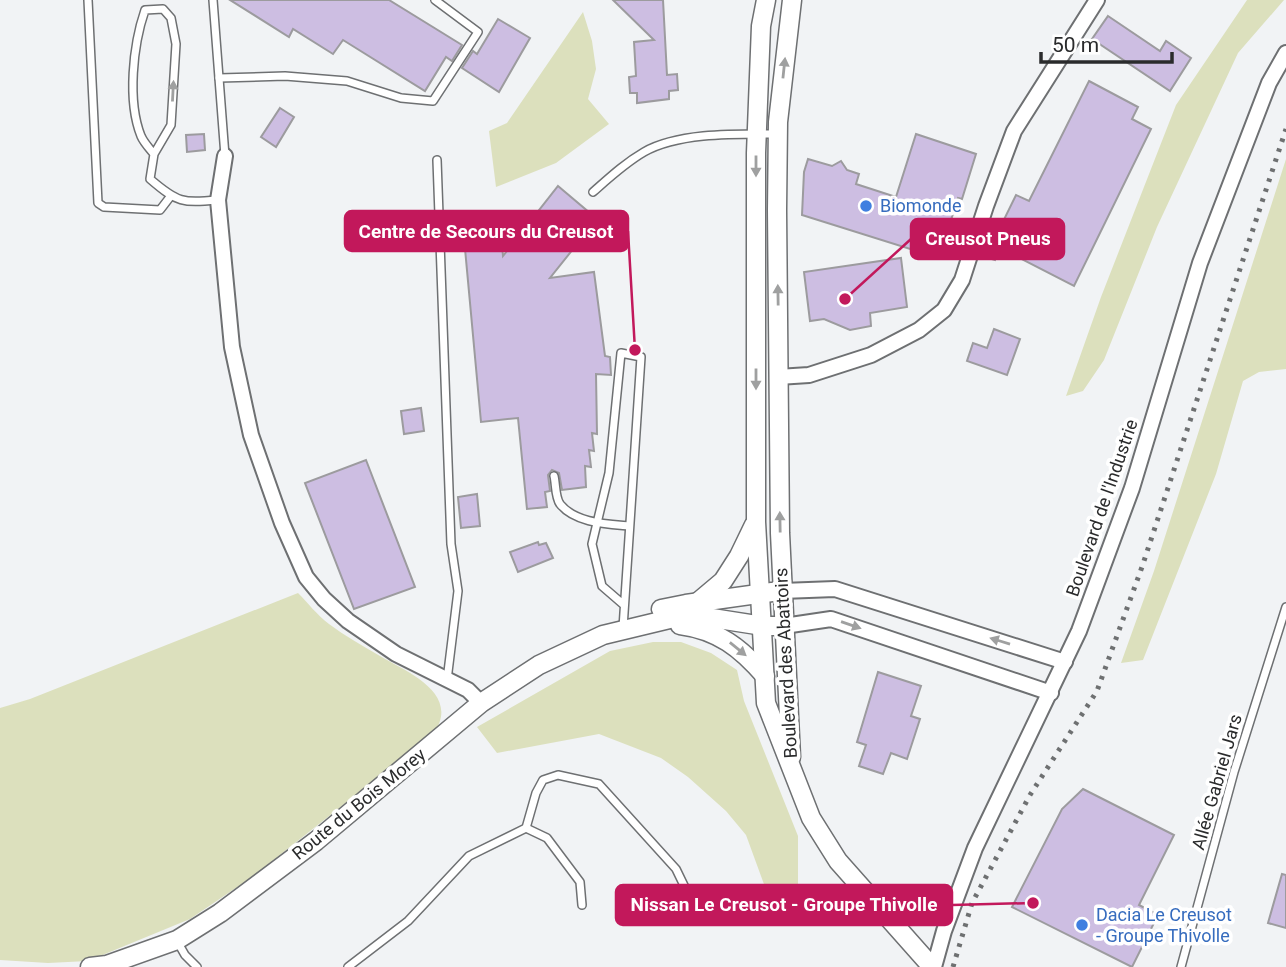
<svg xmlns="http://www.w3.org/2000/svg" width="1286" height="967" font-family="Roboto,sans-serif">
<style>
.green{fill:#dce0bd}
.building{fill:#cdbee2;stroke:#9c9b9e;stroke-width:2}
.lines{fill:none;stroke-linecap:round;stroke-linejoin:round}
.service-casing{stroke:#6e7072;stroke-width:10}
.minor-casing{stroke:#6e7072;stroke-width:18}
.tertiary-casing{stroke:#6e7072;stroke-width:21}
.service{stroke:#fff;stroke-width:7}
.minor{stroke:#fff;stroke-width:14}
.tertiary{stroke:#fff;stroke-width:18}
.rail{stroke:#6e7071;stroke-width:5;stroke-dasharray:3.5 7;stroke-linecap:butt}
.oneway{fill:#9fa0a0}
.shop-dot{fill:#3f7fe0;stroke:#fff;stroke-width:2.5}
.labels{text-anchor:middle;stroke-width:7;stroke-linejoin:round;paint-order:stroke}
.shop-label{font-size:18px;fill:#366cbe;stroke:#fff;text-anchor:start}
.street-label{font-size:18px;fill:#2a2b2c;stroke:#fff}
.leader{fill:none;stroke:#c2185b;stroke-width:2.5}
.callout-dot{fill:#c2185b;stroke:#fff;stroke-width:2.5}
.callout{fill:#c2185b;stroke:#c2185b;stroke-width:2.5}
.callout-label{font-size:19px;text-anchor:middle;font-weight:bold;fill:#fff}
</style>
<rect width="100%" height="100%" fill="#f1f3f5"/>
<!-- green -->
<g class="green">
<polygon points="1247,0 1284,0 1238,53 1157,227 1104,360 1083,391 1066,396 1101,297 1176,105"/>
<polygon points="583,12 592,41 596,69 588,99 609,124 556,163 496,187 489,131 507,123"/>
<polygon points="1286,159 1286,369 1259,372 1243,381 1216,474 1143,660 1121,663 1154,571"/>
<path d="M298,593C308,603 317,615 329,624C345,636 363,646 380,656C407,672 461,693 434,733L252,877L190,919L88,961L48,963L0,960V708L30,699Z"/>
<polygon points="653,642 681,642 711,653 737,670 744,701 798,836 798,890 765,887 746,835 726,811 688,777 661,758 599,734 497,753 477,727 610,651"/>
</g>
<!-- building -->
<g class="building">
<polygon points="230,0 389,0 462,45 452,61 446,57 425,91 343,40 333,54 293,29 289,37"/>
<polygon points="613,0 663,0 667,75 677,74 678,90 669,91 669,99 637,103 637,93 630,93 629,77 636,76 634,42 654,40"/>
<polygon points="1108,16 1160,51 1166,41 1191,58 1170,91 1092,39"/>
<polygon points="498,19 530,38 499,92 462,68 473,51 477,54"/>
<polygon points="1089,81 1138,107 1132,119 1151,129 1074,286 1000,248 995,260 982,256 988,235 995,238 1016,195 1029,201"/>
<polygon points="280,108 294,117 276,147 261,137"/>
<polygon points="204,134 205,150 187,152 186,135"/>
<polygon points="916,134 976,154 962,199 958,198 939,258 802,215 804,172 808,159 832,166 841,161 847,170 859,174 856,184 896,197"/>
<polygon points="558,186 597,219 550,278 594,272 605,356 610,357 611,375 596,374 597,434 592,433 594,451 589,450 591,467 585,466 586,487 562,490 559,473 552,470 548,475 550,491 545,492 547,507 527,509 518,418 481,422 463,227 500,224 503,256"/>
<polygon points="901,258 907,307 870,313 871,326 850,330 824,319 810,321 804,272"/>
<polygon points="994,329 1020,339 1007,375 967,361 973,343 987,348"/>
<polygon points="421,408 424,431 404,434 401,411"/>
<polygon points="366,460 415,587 354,609 305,483"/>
<polygon points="477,494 480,526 461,528 458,497"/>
<polygon points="538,542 539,545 546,543 553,558 518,572 510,552"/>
<polygon points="878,672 921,686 911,716 920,719 907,759 891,753 883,774 859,766 866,745 857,742"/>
<polygon points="1083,789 1174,835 1139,905 1158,915 1132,967 1012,907 1062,809"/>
<polygon points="1282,874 1286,875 1286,928 1268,923"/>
</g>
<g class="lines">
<!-- service casing -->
<g class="service-casing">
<g id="service">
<polyline points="88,0 98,203 104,207 160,210 170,197"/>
<polyline points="213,0 225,156"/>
<polyline points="219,78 285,76 347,81 401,98 433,101 478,32 435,0"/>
<path d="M154,154C150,149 144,143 141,136C127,101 133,45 145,10L163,9L171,18L176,44L171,125L154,154L150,179C178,203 182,203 218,200"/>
<polyline points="437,160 451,544 458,591 447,680"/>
<path d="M593,192C610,177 625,163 644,152C679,132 738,134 777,134"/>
<path d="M554,476C556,484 555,497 560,504C575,523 607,524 629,526"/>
<polyline points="623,628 641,357 621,353 609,473 592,544 602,586 624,605"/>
<polyline points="526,828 547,838 580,882 582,905"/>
<polyline points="177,941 185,955 197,967"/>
<polyline points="348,967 408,921 469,856 526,828 536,793 543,780 558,775 599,784 676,869 692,902"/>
<polyline points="1181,967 1234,772 1286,607"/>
</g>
</g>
<!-- minor casing -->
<g class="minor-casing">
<g id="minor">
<polyline points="225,156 218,200 232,347 251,435 282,523 306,577 324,599 348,621 396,654 468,690 481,703"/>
<polyline points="778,377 809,375 871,355 919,330 944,310 962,280 986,206 1014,131 1097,0"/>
<polyline points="782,591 835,589 1065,662"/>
<polyline points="784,626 831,619 1051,693"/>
<polyline points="934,967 944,931 975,848 1079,631 1132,488 1200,263 1269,83 1286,53"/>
</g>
</g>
<!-- tertiary casing -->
<g class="tertiary-casing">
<g id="tertiary">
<polyline points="766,0 761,26 756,153 756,522 766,703 811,818 838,861 932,967"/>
<polyline points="698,602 723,581 739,556 754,525"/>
<polyline points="661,609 686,604 772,592"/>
<path d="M680,625C718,630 741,648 765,676"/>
<polyline points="791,757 780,533 777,210 778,122 792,0"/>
<polyline points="90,967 107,965 177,940 220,913 316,841 481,703 539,665 603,635 682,616 712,618 763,626 784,626"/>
</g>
</g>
<!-- service -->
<use href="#service" class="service"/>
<!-- minor -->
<use href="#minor" class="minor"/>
<!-- tertiary -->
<use href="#tertiary" class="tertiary"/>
<!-- rail -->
<polyline class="rail" points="953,967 972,903 1030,795 1097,691 1142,567 1286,129"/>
</g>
<!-- one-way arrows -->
<defs><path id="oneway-solid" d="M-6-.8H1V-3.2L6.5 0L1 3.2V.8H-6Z" transform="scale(1.75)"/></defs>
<g class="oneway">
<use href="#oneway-solid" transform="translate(784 68) rotate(-84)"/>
<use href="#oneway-solid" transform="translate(173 91) rotate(-87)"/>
<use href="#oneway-solid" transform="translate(756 166) rotate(90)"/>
<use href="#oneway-solid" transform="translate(778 295) rotate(-91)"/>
<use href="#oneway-solid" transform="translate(756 379) rotate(90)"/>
<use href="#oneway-solid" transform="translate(780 522) rotate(-91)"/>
<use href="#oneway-solid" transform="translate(851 625) rotate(19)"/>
<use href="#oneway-solid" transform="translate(1000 641) rotate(-163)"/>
<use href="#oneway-solid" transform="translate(738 649) rotate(39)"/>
</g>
<!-- markers -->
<g class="shop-dot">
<circle cx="866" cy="206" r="7"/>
<circle cx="1082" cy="925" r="7"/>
</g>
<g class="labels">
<!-- shop labels -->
<g class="shop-label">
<text x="880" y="212">Biomonde</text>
<text x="1096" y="921">Dacia Le Creusot<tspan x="1096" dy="21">- Groupe Thivolle</tspan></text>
</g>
<!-- street labels -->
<g class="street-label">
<text transform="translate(1102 508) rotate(-71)" y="6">Boulevard de l'Industrie</text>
<text transform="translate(786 663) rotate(-93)" y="6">Boulevard des Abattoirs</text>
<text transform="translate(1217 782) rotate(-74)" y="6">Allée Gabriel Jars</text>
<text transform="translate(359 804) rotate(-39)" y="6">Route du Bois Morey</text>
</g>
</g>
<!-- callouts -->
<path class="leader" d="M635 350L628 231M845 299L911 239M1033 903L952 905"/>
<g class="callout-dot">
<circle cx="635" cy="350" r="7"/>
<circle cx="845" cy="299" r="7"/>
<circle cx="1033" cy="903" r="7"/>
</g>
<g class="callout">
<rect x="345" y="211" width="283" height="40" rx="7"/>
<rect x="911" y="219" width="153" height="40" rx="7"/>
<rect x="616" y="885" width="336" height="40" rx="7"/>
</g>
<g class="callout-label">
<text x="486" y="238">Centre de Secours du Creusot</text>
<text x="988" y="245">Creusot Pneus</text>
<text x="784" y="911">Nissan Le Creusot - Groupe Thivolle</text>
</g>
<!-- scale -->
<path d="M1041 52v10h131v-10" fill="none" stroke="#2a2b2c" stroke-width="3.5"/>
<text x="1052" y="52" font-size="21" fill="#2a2b2c" stroke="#ffffff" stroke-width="5" paint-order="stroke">50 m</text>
</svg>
